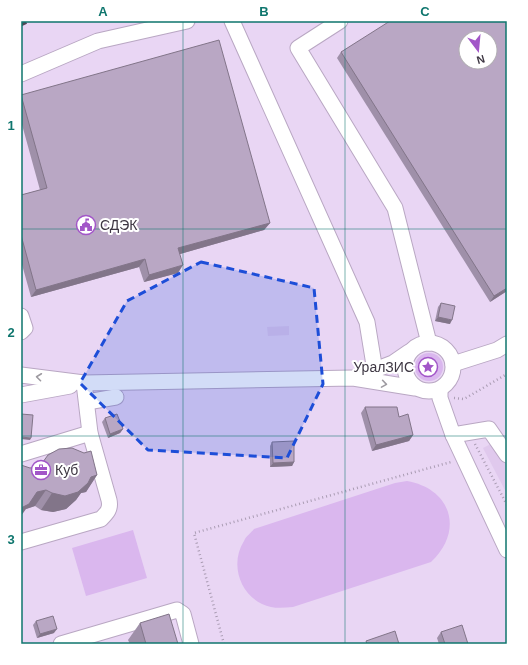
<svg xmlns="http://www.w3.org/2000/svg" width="528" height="665" font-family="Arial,sans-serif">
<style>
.built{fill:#e0c9ed}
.green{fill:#dab7ee}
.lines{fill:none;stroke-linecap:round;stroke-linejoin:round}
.minor-casing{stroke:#b9a7c3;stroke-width:17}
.path{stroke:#aa9cb3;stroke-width:2.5;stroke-dasharray:1 3;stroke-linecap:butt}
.minor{stroke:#fff;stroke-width:15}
.rail{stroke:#504755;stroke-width:3;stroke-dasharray:6 3;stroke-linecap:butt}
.wall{fill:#9f90a9}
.shaded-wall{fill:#827589}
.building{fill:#b9a7c4;stroke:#827589;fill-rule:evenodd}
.oneway{stroke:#9e9ba1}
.marked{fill:#1d4ed8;fill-opacity:0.2;stroke:#1d4ed8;stroke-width:3;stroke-dasharray:8 5;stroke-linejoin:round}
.grid{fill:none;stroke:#0f766e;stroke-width:1;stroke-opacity:0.55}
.labels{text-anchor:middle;stroke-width:4;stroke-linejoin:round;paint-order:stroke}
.poi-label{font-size:14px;fill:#3e3743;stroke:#fff;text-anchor:start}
.neatline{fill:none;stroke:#0f766e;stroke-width:1.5}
.grid-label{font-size:13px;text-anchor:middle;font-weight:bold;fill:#0f766e}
</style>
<rect width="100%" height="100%" fill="#e9d6f4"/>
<!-- built -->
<g class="built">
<polygon points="289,326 289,335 268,336 267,327"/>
<polygon points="507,436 507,494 483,448"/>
</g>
<!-- green -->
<g class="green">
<circle cx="429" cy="367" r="14"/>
<path d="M407,481C452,489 464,531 431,562L293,607C282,608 272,609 262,604C239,593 230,563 244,541C246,536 251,533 254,529L395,483Z"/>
<polygon points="133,530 147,578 86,596 72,548"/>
</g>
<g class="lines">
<!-- minor casing -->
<g class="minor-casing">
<g id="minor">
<polyline points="232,21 367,322 375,371"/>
<polyline points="340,21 298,48 395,208 429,343"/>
<polyline points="21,74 98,41 187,21"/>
<polyline points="21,316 25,328 21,332"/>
<circle cx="429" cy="367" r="24"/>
<polyline points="453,364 497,350 507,344"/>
<polyline points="367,373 393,363 409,352"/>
<polyline points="21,375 84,383 353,378 415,388"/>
<polyline points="440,389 440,398 453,435 507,550"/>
<polyline points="21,395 70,386"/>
<polyline points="87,402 116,397"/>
<polyline points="453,435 489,429 507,455"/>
<polyline points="21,454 90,433"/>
<path d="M21,542L101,519C107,513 111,509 109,500L90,433L84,383"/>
<polyline points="61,644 177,610 183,614 191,644"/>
</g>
</g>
<!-- path -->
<g class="path">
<polyline points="454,398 464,399 507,374"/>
<polyline points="475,444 507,505"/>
<polyline points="224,644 194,533 451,462"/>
</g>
<!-- minor -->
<use href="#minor" class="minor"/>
<!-- rail -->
<polyline class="rail" points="21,25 29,21"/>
</g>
<!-- wall -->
<g class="wall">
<polygon points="507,21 507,291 490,302 337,58 341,52"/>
<polygon points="21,95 270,223 264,230 180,254 178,273 144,282 139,267 31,297 21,261 21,195 40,190 21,121"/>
<polygon points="441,303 450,324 435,321 438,307"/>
<polygon points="365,407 399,417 413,435 409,441 372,451 361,413"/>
<polygon points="105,418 123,429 120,433 108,438 102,422"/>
<polygon points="272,442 294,462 292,466 270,467 270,446"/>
<polygon points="30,468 97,475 86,492 81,493 76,500 66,509 53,512 41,510 35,506 26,509"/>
<polygon points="36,621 54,633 37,638 33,625"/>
<polygon points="140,623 178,644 130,644 128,640"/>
<polygon points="441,632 468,644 439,644 437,638"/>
</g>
<!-- shaded-wall -->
<g class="shaded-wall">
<polygon points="270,223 264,230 173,256 178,248"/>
<polygon points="145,259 139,267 31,297 36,290"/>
<polygon points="183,265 178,273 144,282 149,275"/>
<polygon points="507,288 507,291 490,302 494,296"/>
<polygon points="438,317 452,320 450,324 435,321"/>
<polygon points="123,429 120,433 108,438 110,434"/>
<polygon points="413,435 409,441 372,451 376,445"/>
<polygon points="21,437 31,438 30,440 21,439"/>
<polygon points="294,462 292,466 270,467 273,463"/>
<polygon points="97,475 86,492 81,493 76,500 66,509 53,512 41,510 52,493 91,477"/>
<polygon points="46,490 35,506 26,509 21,516 21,508 37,492"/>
<polygon points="57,629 54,633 37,638 40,634"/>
</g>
<!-- building -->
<g class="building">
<path d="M390,21H507V288L494,296L341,52ZM466,38H490V62H466Z"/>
<polygon points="219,40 270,223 178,248 183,265 149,275 145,259 36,290 21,235 21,195 47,188 21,95"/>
<polygon points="441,303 455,306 452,320 438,317"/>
<polygon points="365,407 397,407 399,417 408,414 413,435 376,445"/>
<polygon points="21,414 33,415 31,438 21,437"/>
<polygon points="117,414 123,429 110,434 105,418"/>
<polygon points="294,441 294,462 273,463 272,442"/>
<polygon points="72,448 84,453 91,451 97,475 91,477 88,483 78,492 65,496 52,493 46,490 37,492 29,504 21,508 21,465 30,468 40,466 48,455 59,449"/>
<polygon points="169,614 178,644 146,644 140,623"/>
<polygon points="53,616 57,629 40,634 36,621"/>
<polygon points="462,625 468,644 445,644 441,632"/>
<polygon points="395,631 399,644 367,644 366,641"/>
</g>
<!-- one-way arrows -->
<defs><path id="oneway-chevron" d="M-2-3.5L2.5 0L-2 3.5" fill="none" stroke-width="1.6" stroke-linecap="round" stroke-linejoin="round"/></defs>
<g class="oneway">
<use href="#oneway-chevron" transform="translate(39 377) rotate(-173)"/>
<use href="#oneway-chevron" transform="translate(384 384) rotate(9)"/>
</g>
<!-- marked area -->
<path class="marked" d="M201,262L314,288L323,384L287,458L148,450L80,383L127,301Z"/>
<!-- grid -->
<path class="grid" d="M183,21V644M345,21V644M21,229H507M21,436H507"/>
<!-- icons -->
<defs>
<g id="civic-ring" transform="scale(1)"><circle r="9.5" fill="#fff" stroke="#a256c8" stroke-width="1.5"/><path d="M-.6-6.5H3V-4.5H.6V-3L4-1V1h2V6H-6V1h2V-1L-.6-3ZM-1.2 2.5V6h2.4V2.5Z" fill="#a256c8"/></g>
<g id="sight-ring" transform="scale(1)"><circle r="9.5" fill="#fff" stroke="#a256c8" stroke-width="1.5"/><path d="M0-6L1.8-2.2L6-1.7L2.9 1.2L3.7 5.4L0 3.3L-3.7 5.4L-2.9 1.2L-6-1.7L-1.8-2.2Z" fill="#a256c8"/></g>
<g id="office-ring" transform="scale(1)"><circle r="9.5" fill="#fff" stroke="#a256c8" stroke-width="1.5"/><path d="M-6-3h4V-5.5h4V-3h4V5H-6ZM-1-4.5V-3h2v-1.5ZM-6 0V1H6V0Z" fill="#a256c8"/></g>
</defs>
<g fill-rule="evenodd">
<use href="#civic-ring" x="86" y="225"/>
<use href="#sight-ring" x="428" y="367"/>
<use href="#office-ring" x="41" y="470"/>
</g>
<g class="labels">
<!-- poi labels -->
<g class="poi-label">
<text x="100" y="230">СДЭК</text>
<text x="414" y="372" text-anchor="end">УралЗИС</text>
<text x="55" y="475">Куб</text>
</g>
</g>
<!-- border -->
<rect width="528" height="665" fill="none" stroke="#ffffff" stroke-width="44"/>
<!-- north arrow -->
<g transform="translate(478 50) rotate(164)"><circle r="19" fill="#ffffff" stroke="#b2afb4"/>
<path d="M0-3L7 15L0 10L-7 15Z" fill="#a256c8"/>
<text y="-6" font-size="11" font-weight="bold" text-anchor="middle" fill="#3e3743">N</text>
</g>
<rect x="22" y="22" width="484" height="621" class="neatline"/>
<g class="grid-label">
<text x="103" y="16">A</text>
<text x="264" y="16">B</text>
<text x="425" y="16">C</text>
<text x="11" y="130">1</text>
<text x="11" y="337">2</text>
<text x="11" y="544">3</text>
</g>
</svg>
